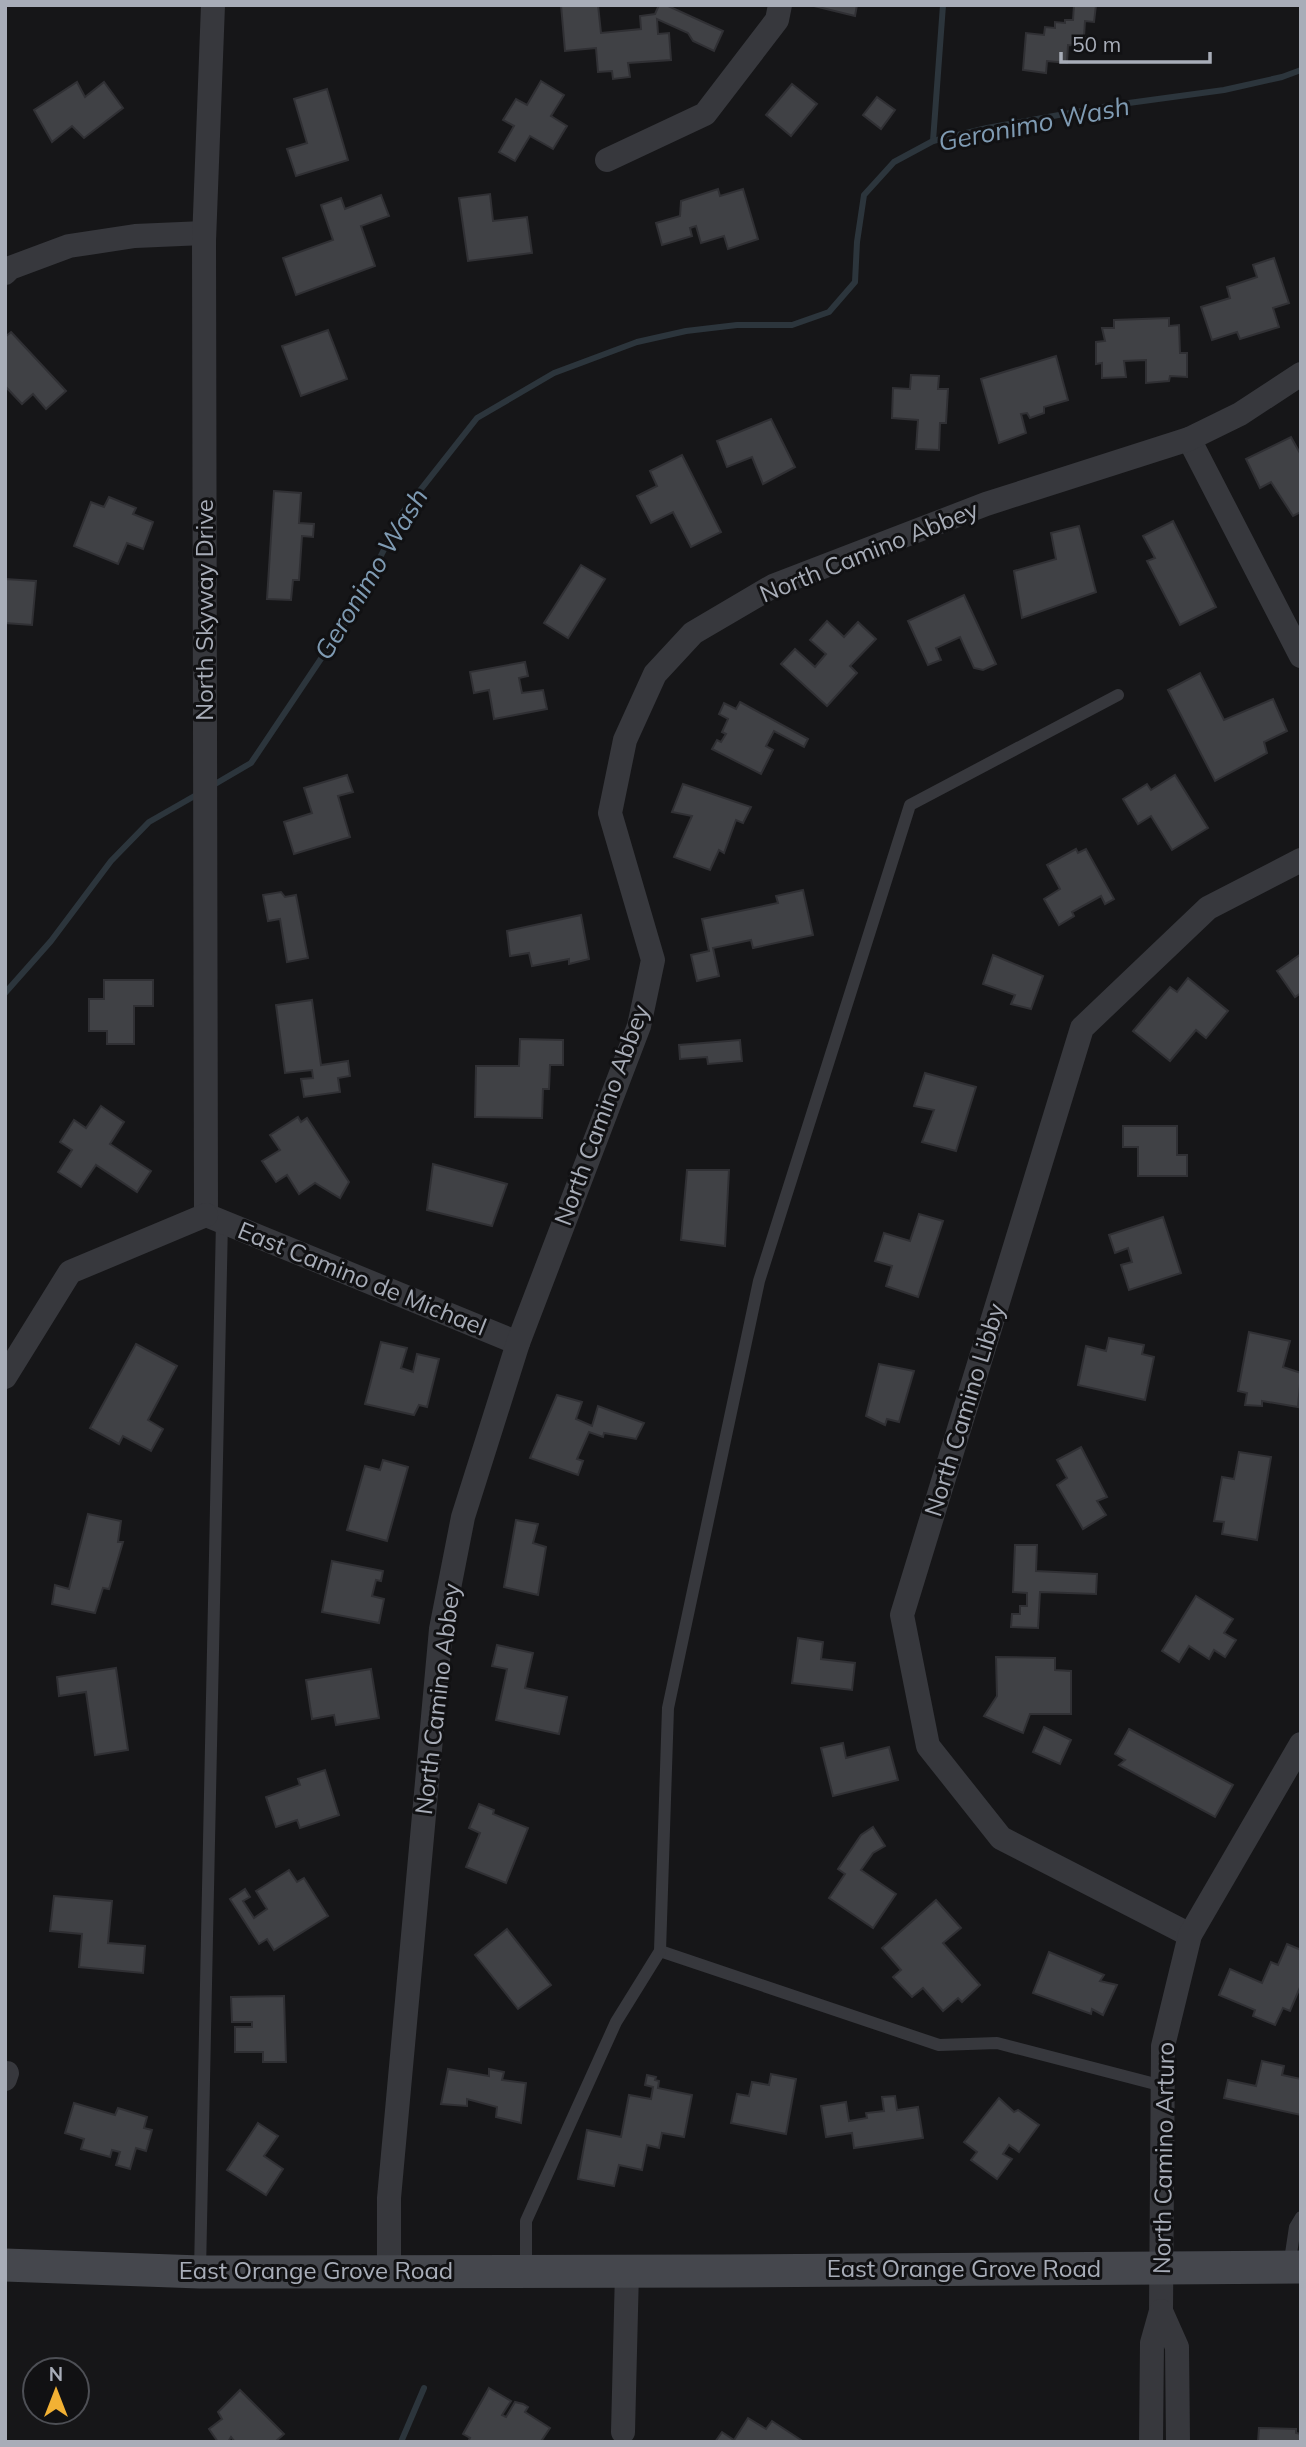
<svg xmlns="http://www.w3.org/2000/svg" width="1306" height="2447" font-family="Mulish,sans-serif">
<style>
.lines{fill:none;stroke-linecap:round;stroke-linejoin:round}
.stream{stroke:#2c353c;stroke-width:6}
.building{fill:#404145;stroke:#303034;stroke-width:2}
.lane{stroke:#37383d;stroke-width:12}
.street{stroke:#37383d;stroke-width:24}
.secondary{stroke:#45474d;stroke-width:33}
.labels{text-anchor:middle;stroke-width:6;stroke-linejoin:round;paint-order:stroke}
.street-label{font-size:24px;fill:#a8adb8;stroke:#111113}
.water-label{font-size:26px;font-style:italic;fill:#7f9bb3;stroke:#111113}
</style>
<rect width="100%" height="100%" fill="#161618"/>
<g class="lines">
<!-- stream -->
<g class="stream">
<polyline points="933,141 943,5"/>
<polyline points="210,787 251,763 353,611 403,512 477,418 554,373 637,342 686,331 737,325 792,325 829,312 855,282 857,242 864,195 894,162 933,141 987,128 1114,105 1224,90 1282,77 1301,70"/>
<polyline points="5,993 51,941 111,861 149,822 198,794"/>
<polyline points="401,2442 424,2388"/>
</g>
</g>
<!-- building -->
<g class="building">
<polygon points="561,5 598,5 601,33 641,29 640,16 655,14 659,5 666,5 723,31 714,51 693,41 688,33 657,19 658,34 669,33 671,60 628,63 630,77 613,79 612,71 598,72 596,48 565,51"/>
<polygon points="810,5 857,5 855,16"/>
<polygon points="1074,5 1096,5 1094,22 1085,21 1084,37 1088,38 1087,47 1068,45 1067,63 1047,61 1046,73 1023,70 1026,33 1044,35 1045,27 1055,28 1055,22 1065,23 1065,20 1073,20"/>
<polygon points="541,81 564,95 551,116 567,126 553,149 530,136 515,161 499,152 514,126 503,120 516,99 527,105"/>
<polygon points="77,82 85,97 104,82 123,108 84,138 72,126 52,142 34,110"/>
<polygon points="792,84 817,104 791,136 766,115"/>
<polygon points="327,89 348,160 296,176 287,149 307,143 294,99"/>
<polygon points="877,97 895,110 881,129 863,115"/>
<polygon points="718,189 720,196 743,189 758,239 728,249 724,236 701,243 696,226 690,228 692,236 662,245 656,223 680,216 681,201"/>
<polygon points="490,194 493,221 527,217 532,253 468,261 459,198"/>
<polygon points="381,195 389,216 361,226 375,266 296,295 283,258 333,240 321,205 341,198 345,209"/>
<polygon points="1274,258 1289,303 1273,308 1279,327 1240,339 1237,332 1212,340 1201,307 1230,298 1227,287 1257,277 1253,265"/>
<polygon points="1169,318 1169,326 1179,325 1180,353 1187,353 1187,377 1170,376 1169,381 1146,383 1146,360 1124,361 1126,377 1102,378 1102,363 1096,364 1096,342 1105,341 1102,328 1114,328 1114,320"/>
<polygon points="328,330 347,379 301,396 282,346"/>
<polygon points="11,332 66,391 46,409 33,394 22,404 5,386 5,337"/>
<polygon points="1056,356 1068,400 1044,407 1044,413 1030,418 1027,413 1021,414 1026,433 999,443 981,379"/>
<polygon points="911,375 939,376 938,389 948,389 946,423 940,423 939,450 916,449 918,420 892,418 893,388 910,389"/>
<polygon points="771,419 795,467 763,484 752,457 727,467 717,441"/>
<polygon points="1291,437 1301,455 1301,512 1293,516 1271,482 1260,488 1246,459"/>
<polygon points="682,455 721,532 691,547 673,512 651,523 637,496 657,486 650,471"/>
<polygon points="274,491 301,493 299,523 314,524 313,537 302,536 299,580 293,580 291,600 267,599"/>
<polygon points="109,497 136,508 133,514 153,522 143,549 127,543 118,564 74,546 91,502 104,507"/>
<polygon points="1173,521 1216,607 1180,625 1147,561 1155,558 1143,536"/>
<polygon points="1079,526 1096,592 1022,618 1014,571 1056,559 1051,533"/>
<polygon points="581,565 605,579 568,638 544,623"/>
<polygon points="5,579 36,581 32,625 5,623"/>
<polygon points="964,595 996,664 983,670 974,668 960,637 936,648 941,660 928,665 908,621"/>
<polygon points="827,621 844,637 858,622 876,639 850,666 857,673 827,706 781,664 795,649 815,667 826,654 810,640"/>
<polygon points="525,662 528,676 519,678 522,693 543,690 547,709 494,719 489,690 474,693 470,672"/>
<polygon points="1200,673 1224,720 1273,699 1287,731 1264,742 1267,753 1215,781 1168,690"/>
<polygon points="740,702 808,739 804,747 774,731 766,746 773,750 761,774 712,749 717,740 721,742 726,734 722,732 728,719 719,714 724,703 736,709"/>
<polygon points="347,775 353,792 338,796 350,837 294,854 284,822 312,813 304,788"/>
<polygon points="1175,775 1208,828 1172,850 1151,816 1138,824 1123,799 1147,784 1151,790"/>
<polygon points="683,784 751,807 743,823 736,820 724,853 719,850 710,870 674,857 692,816 672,812"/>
<polygon points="1076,849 1078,853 1086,849 1114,899 1105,904 1101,896 1072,912 1074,916 1059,925 1044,899 1060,889 1047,865"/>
<polygon points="803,890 813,935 753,948 751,940 713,948 719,976 697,981 691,955 709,951 702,919 778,903 776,896"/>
<polygon points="281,892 285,897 296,895 308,958 287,962 280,919 268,921 263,895"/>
<polygon points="581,915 589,959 569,964 569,959 532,966 529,953 510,956 507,931"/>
<polygon points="1301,954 1301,993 1295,997 1277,971"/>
<polygon points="993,955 1043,976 1031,1009 1011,1004 1015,995 983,984"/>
<polygon points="1188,978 1228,1011 1206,1038 1196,1030 1170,1061 1133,1031 1170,987 1177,992"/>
<polygon points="104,980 153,980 153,1006 134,1006 134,1044 107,1044 107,1031 89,1031 89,999 104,999"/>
<polygon points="312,1000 321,1065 348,1061 350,1076 338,1078 340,1092 304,1097 301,1079 313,1078 312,1070 285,1073 276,1005"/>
<polygon points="520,1039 563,1040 563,1065 550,1065 549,1089 543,1089 542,1118 475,1117 476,1066 519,1066"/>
<polygon points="740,1040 742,1061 708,1064 707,1057 680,1059 679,1045"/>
<polygon points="925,1073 976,1087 956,1151 922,1142 934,1110 914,1106"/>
<polygon points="101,1106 124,1122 110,1144 151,1171 137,1192 96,1165 81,1187 58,1172 72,1150 60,1142 74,1120 86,1128"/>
<polygon points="298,1117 301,1122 307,1118 349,1182 340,1198 315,1183 299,1194 287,1175 276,1182 262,1161 280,1150 270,1135"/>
<polygon points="1123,1126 1177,1126 1177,1155 1187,1155 1187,1176 1138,1176 1138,1147 1123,1147"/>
<polygon points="433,1164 507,1184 492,1226 427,1210"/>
<polygon points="687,1170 729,1170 725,1246 681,1240"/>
<polygon points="919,1214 943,1221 918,1297 886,1286 892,1266 875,1261 884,1233 910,1241"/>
<polygon points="1163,1217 1181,1273 1129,1290 1121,1265 1132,1262 1128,1248 1115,1253 1109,1235"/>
<polygon points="1249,1332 1290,1341 1283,1367 1301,1373 1298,1407 1262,1401 1262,1406 1245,1405 1247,1393 1238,1391"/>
<polygon points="1109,1338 1144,1345 1142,1354 1154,1357 1145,1400 1078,1385 1086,1346 1106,1351"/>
<polygon points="381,1342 407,1348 401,1368 413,1372 417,1354 439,1359 427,1407 419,1405 414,1415 365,1404"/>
<polygon points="136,1344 177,1366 148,1420 163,1429 151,1451 123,1436 119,1444 90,1428"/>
<polygon points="879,1364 914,1371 899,1422 887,1419 885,1425 866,1416"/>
<polygon points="557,1395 582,1402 576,1419 592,1426 598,1406 644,1423 636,1439 604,1433 603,1437 589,1432 577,1459 583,1461 578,1475 530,1458"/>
<polygon points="1081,1447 1107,1497 1097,1501 1106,1515 1083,1529 1057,1485 1067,1478 1057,1460"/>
<polygon points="1239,1452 1271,1457 1257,1540 1222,1534 1224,1522 1214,1521 1222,1477 1234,1479"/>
<polygon points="383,1460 408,1467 387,1541 347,1530 365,1466 380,1470"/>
<polygon points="88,1514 121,1521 118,1542 123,1542 109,1589 103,1588 95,1613 52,1604 55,1585 69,1589"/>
<polygon points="516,1520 538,1524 533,1543 546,1547 538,1595 504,1587"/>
<polygon points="1015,1545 1037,1545 1036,1571 1097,1574 1096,1594 1040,1592 1038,1628 1011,1627 1012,1614 1020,1614 1020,1606 1027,1606 1027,1593 1013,1592"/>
<polygon points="332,1561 383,1571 381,1581 376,1580 372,1596 384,1599 379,1623 322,1612"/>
<polygon points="1196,1596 1233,1619 1224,1633 1236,1640 1225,1657 1214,1650 1209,1659 1189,1646 1179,1662 1162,1651"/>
<polygon points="798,1638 823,1642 821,1659 855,1663 852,1690 792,1683"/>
<polygon points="497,1645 533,1653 525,1688 567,1697 559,1734 496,1720 507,1669 492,1666"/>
<polygon points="996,1657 1055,1658 1055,1670 1071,1671 1071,1714 1030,1714 1023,1733 984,1716 997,1696"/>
<polygon points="116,1668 128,1750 95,1755 86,1692 59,1696 57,1677"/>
<polygon points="371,1669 379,1718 336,1725 334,1715 312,1719 306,1680"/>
<polygon points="1044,1727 1071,1740 1060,1764 1033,1752"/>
<polygon points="1129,1729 1233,1785 1215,1817 1119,1765 1125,1760 1115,1754"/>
<polygon points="843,1743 846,1758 889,1747 898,1780 833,1796 821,1748"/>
<polygon points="325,1770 339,1815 300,1828 297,1820 276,1827 266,1797 300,1785 298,1779"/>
<polygon points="479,1804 494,1810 493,1814 528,1828 506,1883 466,1867 480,1833 469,1828"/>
<polygon points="873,1827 885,1846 873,1853 861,1870 896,1894 873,1928 829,1898 845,1874 838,1869 861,1835"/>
<polygon points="289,1870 297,1882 304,1878 328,1916 274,1950 267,1939 259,1944 230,1899 245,1889 250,1897 243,1901 254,1918 267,1909 256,1891"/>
<polygon points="54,1896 112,1901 108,1943 145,1946 143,1973 79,1967 82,1934 50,1931"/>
<polygon points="936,1900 961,1928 943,1943 980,1985 962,2002 958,1998 943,2011 923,1988 912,1997 893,1977 901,1970 882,1948"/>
<polygon points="507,1929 551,1985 518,2009 475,1955"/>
<polygon points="1287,1944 1301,1950 1301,1985 1290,2011 1283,2008 1275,2025 1253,2016 1255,2010 1219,1995 1230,1969 1262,1983 1271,1962 1278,1965"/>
<polygon points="1049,1952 1104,1975 1100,1981 1117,1985 1103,2015 1092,2009 1091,2014 1033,1993"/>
<polygon points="284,1996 286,2062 263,2062 263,2052 235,2052 235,2027 252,2027 252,2022 232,2022 231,1997"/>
<polygon points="1262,2061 1284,2066 1282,2075 1301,2079 1301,2115 1224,2098 1228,2080 1256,2086"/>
<polygon points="448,2069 489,2076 489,2069 504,2072 502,2080 526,2083 521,2123 496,2117 497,2107 467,2099 467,2106 441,2104"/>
<polygon points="771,2074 796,2079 786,2134 731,2123 737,2094 749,2096 752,2082 769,2085"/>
<polygon points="647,2075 656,2077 655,2080 659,2081 658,2088 692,2095 684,2137 662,2133 659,2148 647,2145 642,2170 619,2165 614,2186 578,2179 587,2130 621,2137 629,2095 651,2099 653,2087 645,2085"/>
<polygon points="895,2096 897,2110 918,2107 923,2138 854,2148 852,2133 826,2137 821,2106 846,2102 849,2121 867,2118 866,2113 884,2111 882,2097"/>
<polygon points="999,2098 1014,2112 1018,2110 1039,2125 1019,2152 1009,2145 1003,2154 1012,2159 997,2179 971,2160 977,2152 964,2142"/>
<polygon points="74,2103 115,2115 118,2108 147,2117 144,2128 152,2130 146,2151 136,2148 130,2169 116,2165 120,2152 112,2150 110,2157 81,2149 84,2139 65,2133"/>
<polygon points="258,2123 278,2136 264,2156 283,2169 266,2195 227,2170"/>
<polygon points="489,2388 511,2401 502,2415 506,2417 515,2402 523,2404 528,2407 525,2412 550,2428 542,2440 545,2442 468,2442 470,2438 463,2434"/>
<polygon points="240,2390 284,2434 275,2442 235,2442 231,2437 228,2442 218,2442 209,2429 222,2419 218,2412"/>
<polygon points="748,2418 766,2429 772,2421 804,2442 715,2442 722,2432 734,2440"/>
<polygon points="1259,2428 1296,2429 1296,2433 1301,2434 1301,2442 1258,2442"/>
</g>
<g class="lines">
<!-- lane -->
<g class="lane">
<polyline points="660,1951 939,2045 997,2043 1163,2086"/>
<polyline points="1289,2267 1295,2227 1301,2217"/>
<polyline points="526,2268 526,2221 616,2022 660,1951 668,1708 759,1281 910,805 1118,695"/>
<polyline points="200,2271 222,1221"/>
</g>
<!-- street -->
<g class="street">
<polyline points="607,160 705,114 777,20 780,5"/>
<polyline points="5,273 10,268 69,246 135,236 204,233"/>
<polyline points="1189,439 1301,656"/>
<polyline points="206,1215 204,241 213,5"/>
<polyline points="206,1215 518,1343"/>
<polyline points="5,1377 70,1272 206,1215"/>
<polyline points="1190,1935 1001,1838 928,1746 902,1615 1082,1028 1208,908 1301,860"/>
<polyline points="5,2079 7,2073"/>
<polyline points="389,2271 389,2198 441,1629 463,1517 518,1343 639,1026 653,960 610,813 625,740 655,674 693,633 773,586 986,504 1189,439 1240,414 1301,374"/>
<polyline points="1161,2311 1163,2046 1190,1935 1301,1744"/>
<polyline points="623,2432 627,2271"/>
<polyline points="1151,2442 1152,2343 1161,2311 1177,2347 1178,2442"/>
</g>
<!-- secondary -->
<polyline class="secondary" points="5,2265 200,2272 721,2271 1301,2267"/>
</g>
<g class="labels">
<!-- street labels -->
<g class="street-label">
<text transform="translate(869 552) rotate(-22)" y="8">North Camino Abbey</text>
<text transform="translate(205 610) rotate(-90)" y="8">North Skyway Drive</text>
<text transform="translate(602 1115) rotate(-70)" y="8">North Camino Abbey</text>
<text transform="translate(362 1279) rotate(22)" y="8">East Camino de Michael</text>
<text transform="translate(965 1410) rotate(-73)" y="8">North Camino Libby</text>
<text transform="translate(438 1699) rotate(-83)" y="8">North Camino Abbey</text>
<text transform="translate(1164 2158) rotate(-89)" y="8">North Camino Arturo</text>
<text x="964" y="2277">East Orange Grove Road</text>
<text x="316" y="2279">East Orange Grove Road</text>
</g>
<!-- water labels -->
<g class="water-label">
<text transform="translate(1034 124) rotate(-11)" y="9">Geronimo Wash</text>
<text transform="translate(371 574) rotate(-59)" y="9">Geronimo Wash</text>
</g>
</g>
<!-- border -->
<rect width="1306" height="2447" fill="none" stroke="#a8adb8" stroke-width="14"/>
<!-- north arrow -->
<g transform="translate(56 2391)"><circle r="33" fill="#111113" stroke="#4d4f55" stroke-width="2"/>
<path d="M0-5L12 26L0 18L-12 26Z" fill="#f2b134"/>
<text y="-10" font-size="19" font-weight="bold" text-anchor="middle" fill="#a8adb8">N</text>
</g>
<!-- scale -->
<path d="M1061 52v10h149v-10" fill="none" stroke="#a8adb8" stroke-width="3.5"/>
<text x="1072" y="52" font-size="21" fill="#a8adb8" stroke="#111113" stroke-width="5" paint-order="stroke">50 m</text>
</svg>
